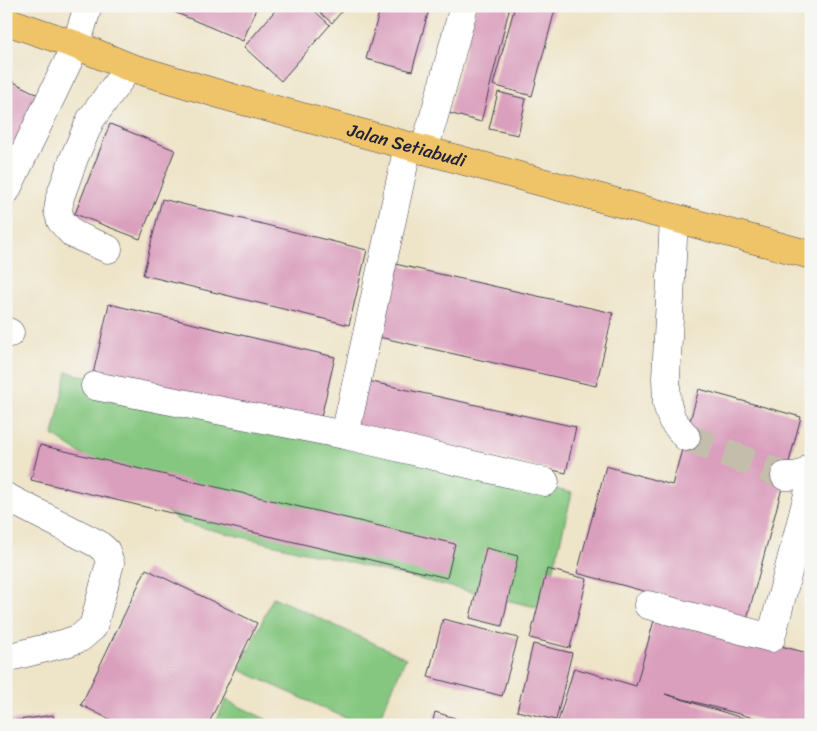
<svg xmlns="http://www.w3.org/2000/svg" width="817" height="731" font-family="Sriracha,sans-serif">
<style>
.green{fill:#85c780;stroke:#54745e}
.building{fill:#da9fbd}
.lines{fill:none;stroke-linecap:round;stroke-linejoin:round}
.minor-tunnel{stroke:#c5bdac;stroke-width:28;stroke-dasharray:28 14;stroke-linecap:butt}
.minor-casing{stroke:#413f50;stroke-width:29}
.major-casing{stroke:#413f50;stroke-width:29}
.minor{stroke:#fff;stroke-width:28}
.major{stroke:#efc469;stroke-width:28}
.labels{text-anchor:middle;stroke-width:4.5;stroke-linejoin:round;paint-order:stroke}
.street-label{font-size:18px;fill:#22223b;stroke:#f6f6f2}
</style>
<rect width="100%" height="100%" fill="#f6f6f2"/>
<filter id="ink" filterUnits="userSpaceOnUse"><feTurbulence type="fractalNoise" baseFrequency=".02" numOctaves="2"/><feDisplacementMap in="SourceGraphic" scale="10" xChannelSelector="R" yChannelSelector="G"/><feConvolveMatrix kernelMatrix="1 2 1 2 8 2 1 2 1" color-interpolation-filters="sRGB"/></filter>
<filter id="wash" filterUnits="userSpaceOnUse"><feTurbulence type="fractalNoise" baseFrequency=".0096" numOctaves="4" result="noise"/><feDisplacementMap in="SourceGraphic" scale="20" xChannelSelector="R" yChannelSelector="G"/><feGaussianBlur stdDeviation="1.12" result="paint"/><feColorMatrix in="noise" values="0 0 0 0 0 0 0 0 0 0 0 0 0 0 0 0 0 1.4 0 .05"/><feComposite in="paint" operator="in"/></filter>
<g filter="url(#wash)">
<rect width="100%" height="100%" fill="#eee4c8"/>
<!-- green -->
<g class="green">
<polygon points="67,372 572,493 544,609 183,523 53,435"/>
<polygon points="273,597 406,658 376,725 361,725 240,670"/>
<polygon points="226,700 278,725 214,725"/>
</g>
<g id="blocks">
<!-- building -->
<g class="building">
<polygon points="160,6 257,6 243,41"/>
<polygon points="279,6 309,6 330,25 281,81 244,47"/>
<polygon points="312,6 346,6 332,23"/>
<polygon points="381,6 430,6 412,71 366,59"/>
<polygon points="476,6 510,6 481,122 449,113"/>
<polygon points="515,6 556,6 532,96 493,85"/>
<polygon points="10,80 44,98 6,160 6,88"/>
<polygon points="498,92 526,99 518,135 489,129"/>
<polygon points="110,124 175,150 140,239 75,214"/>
<polygon points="162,199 367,250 349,325 143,275"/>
<polygon points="386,262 613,313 596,386 370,335"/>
<polygon points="109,304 335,357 319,426 93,374"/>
<polygon points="363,380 576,427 566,473 352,426"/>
<polygon points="699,389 801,417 747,619 577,573 606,466 672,485"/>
<polygon points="40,445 455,544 447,578 31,480"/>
<polygon points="486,548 518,556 502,626 470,618"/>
<polygon points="146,569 257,623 208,725 121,725 81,705"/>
<polygon points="547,569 587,579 570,648 530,638"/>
<polygon points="656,613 811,654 811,725 780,725 665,694 765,725 557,725 574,668 636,686"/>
<polygon points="443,619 518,638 502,696 428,677"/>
<polygon points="533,644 572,653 556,720 517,711"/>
<polygon points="435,712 455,718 453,725 432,725"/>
<polygon points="53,715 54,725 6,725 6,722"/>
</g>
</g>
</g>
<g filter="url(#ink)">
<use href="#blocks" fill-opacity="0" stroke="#413f50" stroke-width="1"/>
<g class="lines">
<!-- minor-tunnel -->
<polyline class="minor-tunnel" points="686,437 785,476"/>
<!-- minor casing -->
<g class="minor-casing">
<g id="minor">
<polyline points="424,150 437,106 464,6"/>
<polyline points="6,191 76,45 88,6"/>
<polyline points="674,218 666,378 667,404 672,420 686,437"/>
<polyline points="108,249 73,234 61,221 58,211 60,197 74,158 91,119 129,67"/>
<polyline points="6,331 10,333"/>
<polyline points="95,386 345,435 545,482"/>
<polyline points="345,435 408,146"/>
<path d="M785,476C795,476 804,476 811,468"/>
<polyline points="6,497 98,544 106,551 110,563 93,627 80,638 66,643 6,658"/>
<polyline points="648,605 771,638 811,483"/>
</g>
</g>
<!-- major casing -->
<g class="major-casing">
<g id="major">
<path id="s1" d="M6,21L76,45L129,67L236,99L811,255"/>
</g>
</g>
<!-- minor -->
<use href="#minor" class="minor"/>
<!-- major -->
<use href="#major" class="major"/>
</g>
</g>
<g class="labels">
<!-- street labels -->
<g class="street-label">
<text dy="6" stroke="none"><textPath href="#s1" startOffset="420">Jalan Setiabudi</textPath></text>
</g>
</g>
<!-- margin -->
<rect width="817" height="731" fill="none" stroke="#f6f6f2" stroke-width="25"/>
</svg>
